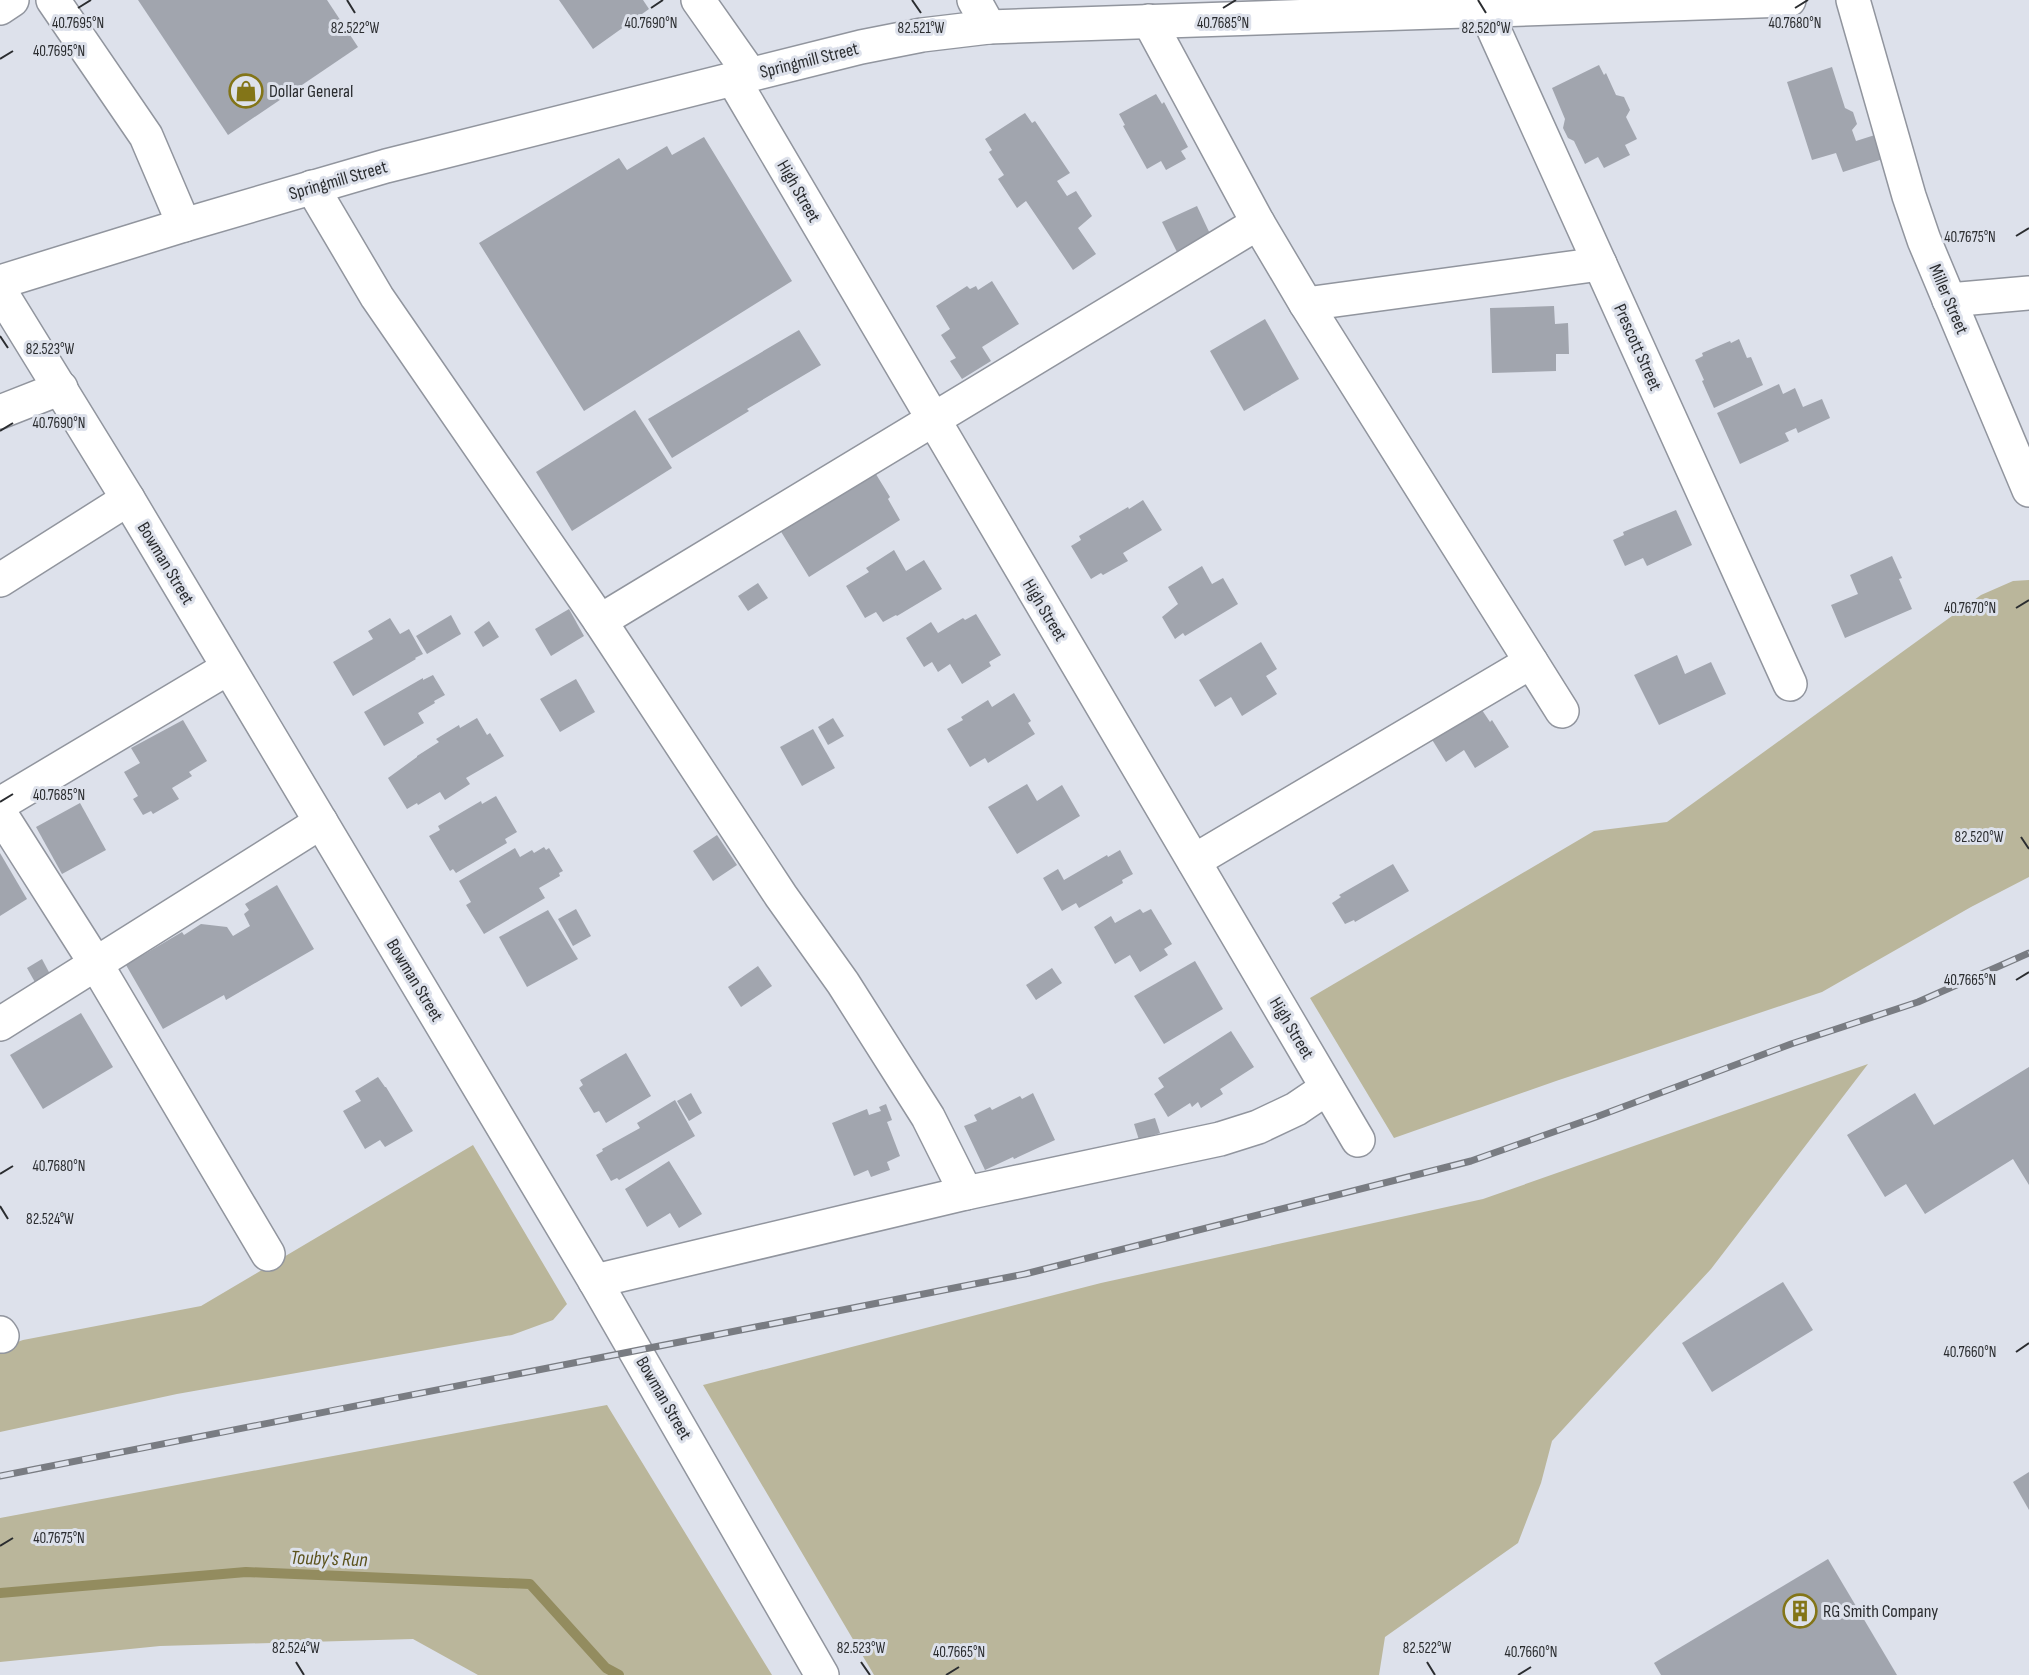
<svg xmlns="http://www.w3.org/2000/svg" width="2029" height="1675" font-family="'Sofia Sans Condensed',sans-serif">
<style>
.green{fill:#bab69b}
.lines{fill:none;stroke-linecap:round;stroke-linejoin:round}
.stream{stroke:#938c5f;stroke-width:10}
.building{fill:#a1a5ae}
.minor-casing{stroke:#91959e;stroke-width:36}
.major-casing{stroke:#91959e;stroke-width:36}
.minor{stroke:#fff;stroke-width:33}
.major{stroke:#fff;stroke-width:33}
.rail-casing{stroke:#797c82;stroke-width:7}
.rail{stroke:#dde1eb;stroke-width:4.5;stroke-dasharray:14;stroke-linecap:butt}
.ticks{fill:none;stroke:#2b2d30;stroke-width:2}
.labels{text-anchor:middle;stroke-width:6;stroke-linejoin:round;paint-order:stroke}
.street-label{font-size:18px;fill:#2b2d30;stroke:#dde1eb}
.poi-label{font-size:18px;fill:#2b2d30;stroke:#dde1eb;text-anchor:start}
.water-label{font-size:20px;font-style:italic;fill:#5b521c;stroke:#dde1eb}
.ticks-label{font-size:15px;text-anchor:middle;fill:#2b2d30;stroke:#dde1eb;stroke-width:6;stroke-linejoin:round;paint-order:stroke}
</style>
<rect width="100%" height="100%" fill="#dde1eb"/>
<!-- green -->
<g class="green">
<polygon points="2029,580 2029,877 1971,907 1822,992 1556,1081 1394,1138 1310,998 1594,831 1667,822 1981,595 2013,581"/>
<polygon points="1868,1064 1711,1269 1552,1441 1541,1483 1518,1543 1385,1637 1379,1675 874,1675 703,1385 1101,1283 1483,1199"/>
<polygon points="473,1145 567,1304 553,1320 512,1335 177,1394 0,1432 0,1348 23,1340 201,1306"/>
<polygon points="607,1405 772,1675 478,1675 413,1639 160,1646 0,1662 0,1518"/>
</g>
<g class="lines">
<!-- stream -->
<polyline class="stream" points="0,1593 246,1572 530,1584 606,1668 619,1675"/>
</g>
<!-- building -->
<g class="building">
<polygon points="138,0 327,0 358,47 228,135"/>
<polygon points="559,0 643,0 649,9 593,49"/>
<polygon points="1599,65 1604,75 1606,73 1616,95 1624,97 1630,110 1626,117 1637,139 1625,145 1630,155 1604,168 1598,157 1585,164 1574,141 1568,138 1563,128 1565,119 1552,88"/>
<polygon points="1832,67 1845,108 1853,112 1857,124 1852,130 1856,141 1878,134 1886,158 1843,172 1836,153 1812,160 1787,82"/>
<polygon points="1156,94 1162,104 1164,102 1188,147 1181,151 1186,159 1166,170 1161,161 1147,169 1123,126 1125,125 1119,114"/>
<polygon points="1025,113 1032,123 1035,121 1070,173 1057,181 1067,196 1076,191 1092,216 1078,228 1096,254 1073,270 1026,201 1017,208 998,179 1004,175 989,152 992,150 985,139"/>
<polygon points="704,137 792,281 584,411 479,243 619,158 627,170 667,146 672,155"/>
<polygon points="1197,206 1211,236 1177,252 1162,222"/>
<polygon points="992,281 1019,324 982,347 991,361 962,379 950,361 956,358 941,335 950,329 936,306 967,286 970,289 976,286 978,290"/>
<polygon points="1554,306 1555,324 1568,323 1569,354 1556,354 1556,371 1492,373 1490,308"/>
<polygon points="1265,319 1299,379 1244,411 1210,351"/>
<polygon points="799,330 821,365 747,409 749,411 672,458 648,419"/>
<polygon points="1739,339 1747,358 1751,357 1763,385 1714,408 1702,381 1704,380 1695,360 1703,356 1702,353 1730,341 1731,343"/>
<polygon points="1779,384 1783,394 1795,388 1803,407 1822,399 1830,418 1798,433 1796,428 1785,433 1789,441 1740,464 1717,413"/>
<polygon points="635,410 672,468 572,531 536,472"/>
<polygon points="874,471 890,497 888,499 900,520 809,577 780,530"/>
<polygon points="1143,500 1162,530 1123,553 1128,561 1103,575 1101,573 1091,579 1071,546 1081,540 1079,536 1128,507 1129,509"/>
<polygon points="1676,510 1692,545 1647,566 1643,558 1625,566 1613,540 1624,535 1623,532"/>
<polygon points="894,550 906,571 924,560 942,589 897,616 896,615 883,622 876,612 865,618 846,586 869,572 866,568"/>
<polygon points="1892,556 1902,578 1899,579 1912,609 1845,638 1831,605 1858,594 1850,575"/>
<polygon points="1202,566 1212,584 1223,578 1238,604 1185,636 1183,633 1175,639 1162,617 1178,604 1168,587"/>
<polygon points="758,583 768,598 748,611 738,596"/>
<polygon points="569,609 584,636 551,656 535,629"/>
<polygon points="976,614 1001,655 989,662 991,666 962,684 950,664 938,672 932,662 924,667 906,638 931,622 938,633 963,618 965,620"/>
<polygon points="451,615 461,634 427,654 416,636"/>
<polygon points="390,618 400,634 409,629 423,654 415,658 416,659 353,696 333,662 373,639 368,631"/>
<polygon points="489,621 499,637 483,647 474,632"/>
<polygon points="1261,642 1277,669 1266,676 1277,694 1242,716 1231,697 1215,707 1199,680"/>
<polygon points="1677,655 1685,674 1711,662 1726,694 1659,725 1634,675"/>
<polygon points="433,675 445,695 434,701 435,703 418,713 424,723 384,746 364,712 423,678 423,680"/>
<polygon points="576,679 595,712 560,732 540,699"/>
<polygon points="1014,693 1031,721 1028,723 1035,734 988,763 985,758 970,767 947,729 963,720 961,717 988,700 992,707"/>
<polygon points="1480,707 1490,722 1492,720 1509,747 1475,768 1464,750 1446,762 1431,738"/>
<polygon points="477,718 487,735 490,733 504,756 466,778 470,784 445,800 440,792 418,805 417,803 407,809 388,778 417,757 417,756 439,742 436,739 459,725 460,728"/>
<polygon points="833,718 844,736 828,745 818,727"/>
<polygon points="183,720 207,761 189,772 192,776 172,788 179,799 153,814 151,811 143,815 133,799 138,796 124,772 140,763 131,748"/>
<polygon points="813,729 835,768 802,786 780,747"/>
<polygon points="1027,784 1037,801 1062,785 1080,816 1017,854 988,807"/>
<polygon points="496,796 517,832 505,839 507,843 456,873 453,869 450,871 429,836 440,830 438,826 481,801 482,804"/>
<polygon points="80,803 106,850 62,874 36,827"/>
<polygon points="717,835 737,865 713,881 693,851"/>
<polygon points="544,847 546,850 549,848 563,871 559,873 560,876 539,888 545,898 484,934 466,905 471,902 459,881 515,848 520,857 532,850 534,853"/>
<polygon points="1120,850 1133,874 1122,880 1123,883 1079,908 1076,903 1062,911 1043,878 1058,869 1064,880 1107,855 1108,857"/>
<polygon points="0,853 27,899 0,916"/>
<polygon points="1393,864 1409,891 1355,922 1354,920 1345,924 1332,903 1341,897 1339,895"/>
<polygon points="277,885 314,949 226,1000 224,995 163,1029 126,965 182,932 184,935 201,924 227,927 233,936 250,926 244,914 249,910 245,904"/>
<polygon points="576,909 591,936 573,946 558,919"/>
<polygon points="1140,909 1143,913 1151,909 1172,944 1164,949 1168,955 1140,972 1130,955 1115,964 1094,927 1111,916 1115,923"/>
<polygon points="548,910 578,959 527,987 499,937"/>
<polygon points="42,959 51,976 36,984 27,968"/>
<polygon points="1195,961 1223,1009 1164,1044 1134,996"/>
<polygon points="758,966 772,986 741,1007 728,987"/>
<polygon points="1052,968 1062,983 1036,1000 1026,985"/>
<polygon points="81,1013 113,1067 43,1109 10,1055"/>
<polygon points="1231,1031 1254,1067 1220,1089 1223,1094 1201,1108 1198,1102 1192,1107 1190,1103 1168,1117 1154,1094 1164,1087 1158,1078"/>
<polygon points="626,1053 651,1096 606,1123 599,1111 594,1113 579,1088 583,1085 580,1080"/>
<polygon points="2029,1067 2029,1185 2013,1159 1925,1214 1906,1184 1885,1197 1847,1135 1915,1093 1934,1125"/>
<polygon points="378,1077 385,1087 386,1087 413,1131 385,1147 380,1140 365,1149 343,1111 361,1101 355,1091"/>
<polygon points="691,1093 702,1113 689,1121 677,1101"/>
<polygon points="1033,1093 1055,1140 1014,1159 1013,1157 985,1170 964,1126 977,1121 974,1115 990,1107 992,1110 1020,1096 1022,1099"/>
<polygon points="675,1100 695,1136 619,1180 617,1178 611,1181 596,1155 603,1151 602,1149 640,1128 637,1123"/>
<polygon points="886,1104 892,1120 887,1122 900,1156 887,1162 890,1170 871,1177 868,1170 854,1176 832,1123 867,1109 869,1115 881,1111 879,1107"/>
<polygon points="1155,1118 1160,1133 1139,1140 1134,1124"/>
<polygon points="669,1161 702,1214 679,1228 670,1213 647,1227 625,1189"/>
<polygon points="1783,1282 1813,1330 1712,1392 1682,1343"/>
<polygon points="2029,1472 2029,1510 2013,1482"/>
<polygon points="1828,1559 1897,1675 1661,1675 1654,1663"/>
</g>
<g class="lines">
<!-- minor casing -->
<g class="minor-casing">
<g id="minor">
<polyline points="53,0 146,136 184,225"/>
<polyline points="698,0 750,74"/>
<polyline points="974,0 989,27"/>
<polyline points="1853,0 1909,196 1924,240 2029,490"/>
<polyline points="0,8 12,0"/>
<polyline points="1485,10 1790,684"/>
<polyline points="1149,21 1258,223 1306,304 1562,711"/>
<polyline points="733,79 1358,1140"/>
<polyline points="312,187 377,297 600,621 781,896 843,983 928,1117 966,1193"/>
<polyline points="0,291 128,499 595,1281 822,1675"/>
<polyline points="1949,300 2029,293"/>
<polyline points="1306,304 1600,264"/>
<polyline points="0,412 61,388"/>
<polyline points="0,580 128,499"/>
<polyline points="600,621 1258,223"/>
<polyline points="0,804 228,668"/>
<polyline points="0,813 96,964 268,1254"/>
<polyline points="1194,861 1531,662"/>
<polyline points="0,1024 321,822"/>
<polyline points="595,1281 966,1193 1220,1139 1258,1127 1296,1109 1327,1088"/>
<polyline points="0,1333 2,1336"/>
</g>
</g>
<!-- major casing -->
<g class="major-casing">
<polyline id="major" points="0,282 184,225 386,166 861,47 922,35 989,27 1789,0"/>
</g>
<!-- minor -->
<use href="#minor" class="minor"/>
<!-- major -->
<use href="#major" class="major"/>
<!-- rail casing -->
<g class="rail-casing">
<polyline id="rail" points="0,1476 1025,1274 1471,1161 1596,1117 1791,1044 1918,1002 2029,953"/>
</g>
<!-- rail -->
<use href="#rail" class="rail"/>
</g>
<!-- ticks -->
<path class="ticks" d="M347,0L355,13M912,0L921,13M1478,0L1486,13M78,8L91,0M651,8L663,0M1223,8L1236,0M1795,8L1808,0M0,59L13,51M2016,236L2029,228M0,336L8,348M0,431L13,423M2016,608L2029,600M0,802L13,794M2021,837L2029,849M2016,980L2029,972M0,1174L13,1166M0,1206L8,1219M2016,1352L2029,1343M0,1546L13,1538M296,1662L304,1675M861,1662L870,1675M1427,1662L1435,1675M946,1675L959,1667M1518,1675L1531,1667"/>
<!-- icons -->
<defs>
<g id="shop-ring" transform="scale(1.725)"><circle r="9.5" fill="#dde1eb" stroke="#837518" stroke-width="1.5"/><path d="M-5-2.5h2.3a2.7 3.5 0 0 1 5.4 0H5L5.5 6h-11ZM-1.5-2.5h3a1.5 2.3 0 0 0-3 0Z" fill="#837518"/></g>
<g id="building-ring" transform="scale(1.725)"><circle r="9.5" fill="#dde1eb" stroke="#837518" stroke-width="1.5"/><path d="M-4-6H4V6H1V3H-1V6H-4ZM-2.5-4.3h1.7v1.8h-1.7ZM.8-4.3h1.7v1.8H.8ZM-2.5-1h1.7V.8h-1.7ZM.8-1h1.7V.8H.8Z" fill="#837518"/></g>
</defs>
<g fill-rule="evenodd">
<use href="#shop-ring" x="246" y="91"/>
<use href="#building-ring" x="1800" y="1611"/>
</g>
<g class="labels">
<!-- street labels -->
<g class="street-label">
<text transform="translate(809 60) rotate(-14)" y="6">Springmill Street</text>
<text transform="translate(338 180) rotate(-16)" y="6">Springmill Street</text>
<text transform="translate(799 191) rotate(60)" y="6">High Street</text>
<text transform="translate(1949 299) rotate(67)" y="6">Miller Street</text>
<text transform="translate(1638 347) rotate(66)" y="6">Prescott Street</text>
<text transform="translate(166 563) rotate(59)" y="6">Bowman Street</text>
<text transform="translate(1045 610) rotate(59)" y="6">High Street</text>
<text transform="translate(415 980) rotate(59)" y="6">Bowman Street</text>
<text transform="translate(1292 1028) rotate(59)" y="6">High Street</text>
<text transform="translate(664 1398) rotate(60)" y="6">Bowman Street</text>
</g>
<!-- poi labels -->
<g class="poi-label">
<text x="269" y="97">Dollar General</text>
<text x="1823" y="1617">RG Smith Company</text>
</g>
<!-- water labels -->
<g class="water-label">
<text transform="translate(329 1558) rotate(2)" y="7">Touby's Run</text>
</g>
</g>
<g class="ticks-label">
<text x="1795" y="28">40.7680°N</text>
<text x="78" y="28">40.7695°N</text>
<text x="651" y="28">40.7690°N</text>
<text x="1223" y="28">40.7685°N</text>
<text x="355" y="33">82.522°W</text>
<text x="921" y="33">82.521°W</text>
<text x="1486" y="33">82.520°W</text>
<text x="59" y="56">40.7695°N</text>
<text x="1970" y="242">40.7675°N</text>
<text x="50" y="354">82.523°W</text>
<text x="59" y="428">40.7690°N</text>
<text x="1970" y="613">40.7670°N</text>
<text x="59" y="800">40.7685°N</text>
<text x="1979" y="842">82.520°W</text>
<text x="1970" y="985">40.7665°N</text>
<text x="59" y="1171">40.7680°N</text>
<text x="50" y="1224">82.524°W</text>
<text x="1970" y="1357">40.7660°N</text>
<text x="59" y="1543">40.7675°N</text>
<text x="296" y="1653">82.524°W</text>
<text x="861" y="1653">82.523°W</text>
<text x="1427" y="1653">82.522°W</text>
<text x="959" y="1657">40.7665°N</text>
<text x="1531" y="1657">40.7660°N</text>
</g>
</svg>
